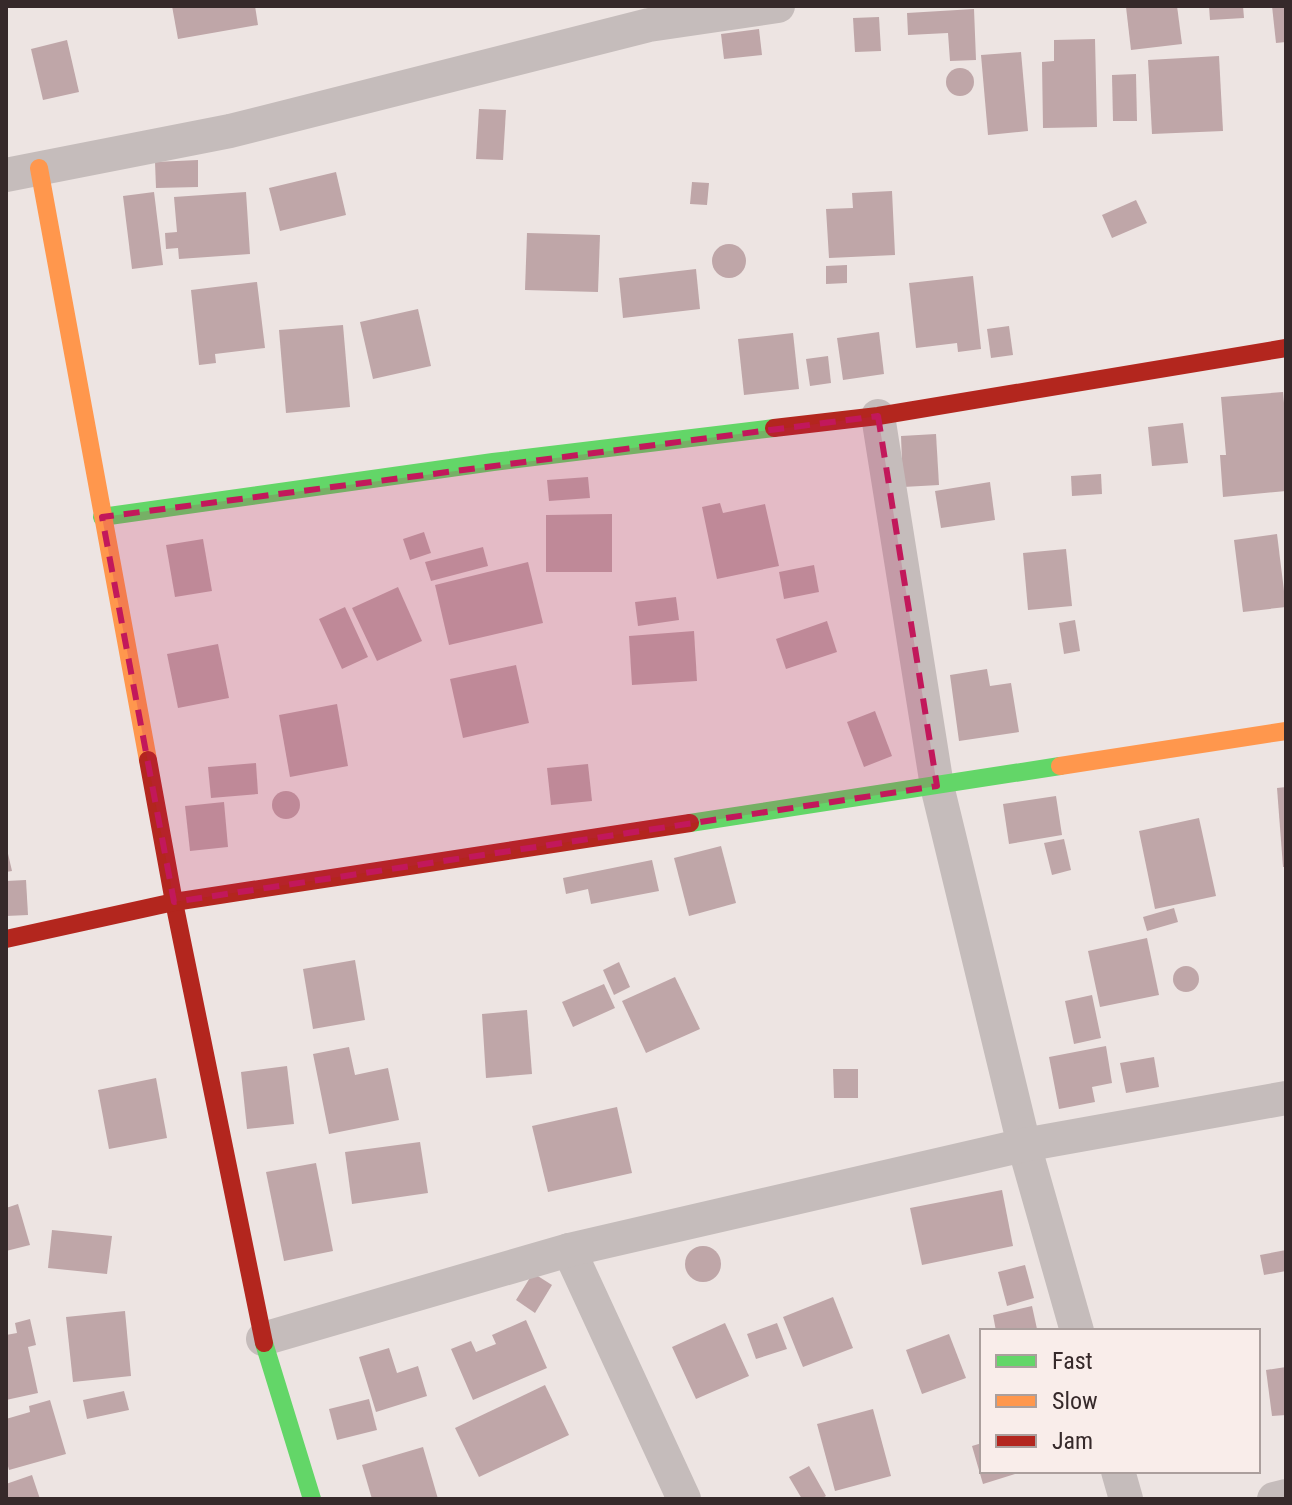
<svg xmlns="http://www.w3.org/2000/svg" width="1292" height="1505" font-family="'Roboto Condensed',sans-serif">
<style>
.building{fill:#bfa6a8}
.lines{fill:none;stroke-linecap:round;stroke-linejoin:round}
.street{stroke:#c5bcbb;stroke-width:34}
.fast{stroke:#63d668;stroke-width:18}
.slow{stroke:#ff974d;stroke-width:18}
.jam{stroke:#b3261e;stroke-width:18}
.marked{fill:#c2185b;fill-opacity:0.2;stroke:#c2185b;stroke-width:6;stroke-dasharray:16 10;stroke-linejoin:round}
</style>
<rect width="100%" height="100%" fill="#ede4e2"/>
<!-- building -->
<g class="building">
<polygon points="172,6 255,6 258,25 178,39"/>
<polygon points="1177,6 1182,44 1131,50 1126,7"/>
<polygon points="1209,6 1243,6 1244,18 1210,20"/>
<polygon points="1272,6 1286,6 1286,42 1276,43"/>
<polygon points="974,9 976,60 950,61 948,33 908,35 907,13"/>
<polygon points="879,17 881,51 855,52 853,18"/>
<polygon points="759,29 762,55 724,59 721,34"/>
<polygon points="1095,39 1097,127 1043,128 1042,62 1054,61 1054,40"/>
<polygon points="67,40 79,92 43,100 31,49"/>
<polygon points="1021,52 1028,131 988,135 981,55"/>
<polygon points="1219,56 1223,131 1152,134 1148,60"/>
<circle cx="960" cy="82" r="14"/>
<polygon points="1136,74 1137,121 1113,121 1112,75"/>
<polygon points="479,109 506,110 503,160 476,159"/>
<polygon points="198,160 198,187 156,188 155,162"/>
<polygon points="336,172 346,215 280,231 269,188"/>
<polygon points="692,182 709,183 707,205 690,204"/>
<polygon points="892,191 895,255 829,258 826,209 853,208 852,193"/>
<polygon points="154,192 163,265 132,269 123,196"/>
<polygon points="246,192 250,254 179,259 178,248 166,249 165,233 177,232 174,197"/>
<polygon points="1136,200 1147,223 1112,238 1102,215"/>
<polygon points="527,233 600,235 598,292 525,290"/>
<circle cx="729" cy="261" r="17"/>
<polygon points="847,265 847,283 826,284 826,266"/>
<polygon points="696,269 700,309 623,318 619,278"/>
<polygon points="973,276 981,349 958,352 957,343 916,348 909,283"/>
<polygon points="257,282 265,348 215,354 216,363 199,365 191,290"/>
<polygon points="418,309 431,366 373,379 360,322"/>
<polygon points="343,325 350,407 286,413 279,330"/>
<polygon points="1009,326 1013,355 991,358 987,329"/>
<polygon points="879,332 884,374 843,380 837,338"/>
<polygon points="793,333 799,389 744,395 738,339"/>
<polygon points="828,356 831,383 810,386 806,359"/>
<polygon points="1283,392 1286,425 1286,491 1223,497 1220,455 1226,455 1221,397"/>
<polygon points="1183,423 1188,463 1152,466 1148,427"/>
<polygon points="936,434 939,485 903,487 901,436"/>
<polygon points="1101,474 1102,494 1072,496 1071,476"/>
<polygon points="588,477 590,498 549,501 547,480"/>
<polygon points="990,482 995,520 941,528 935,491"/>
<polygon points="720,503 723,513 765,504 779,566 717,579 702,507"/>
<polygon points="612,514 612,572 546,572 546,515"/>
<polygon points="424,532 431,553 410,560 403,539"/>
<polygon points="1277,534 1286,607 1243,612 1234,540"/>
<polygon points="203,539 212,591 175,597 166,545"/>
<polygon points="483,547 488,566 431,581 425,562"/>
<polygon points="1066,549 1072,606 1028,610 1023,553"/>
<polygon points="528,562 543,623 449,645 435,585"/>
<polygon points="814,565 819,592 784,599 779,572"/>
<polygon points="398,587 422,641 377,661 352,608"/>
<polygon points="676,597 679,620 638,626 635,602"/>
<polygon points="345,607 368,657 342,669 319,619"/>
<polygon points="1075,620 1080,651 1064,654 1059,623"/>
<polygon points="827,621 837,652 786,669 776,639"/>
<polygon points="694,631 697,681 632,685 629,636"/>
<polygon points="218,644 229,698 178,708 167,654"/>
<polygon points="516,665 529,723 463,738 450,679"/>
<polygon points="987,669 990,686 1011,683 1019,732 959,741 950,675"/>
<polygon points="337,704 348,766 290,777 279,715"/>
<polygon points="875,711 892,756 864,767 847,722"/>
<polygon points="256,763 258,794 211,798 208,767"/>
<polygon points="588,764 592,801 551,805 547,768"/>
<polygon points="1286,787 1286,867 1283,867 1277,788"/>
<circle cx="286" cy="805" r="14"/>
<polygon points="1056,796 1062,835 1009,844 1003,804"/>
<polygon points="224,802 228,847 190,851 185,806"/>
<polygon points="1199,818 1216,896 1155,909 1139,831"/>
<polygon points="1064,839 1071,870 1052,875 1044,843"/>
<polygon points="6,845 12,871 6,872"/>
<polygon points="721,846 736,903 689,916 674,858"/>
<polygon points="652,860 659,891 591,904 588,889 566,894 563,878"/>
<polygon points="26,880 28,915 6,916 6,881"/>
<polygon points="1174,908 1178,922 1147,931 1143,917"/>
<polygon points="1147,938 1159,995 1100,1007 1088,951"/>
<polygon points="355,960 365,1020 313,1029 303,969"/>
<polygon points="619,962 630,987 614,995 603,970"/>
<circle cx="1186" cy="979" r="13"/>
<polygon points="675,977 700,1029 646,1053 622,1001"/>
<polygon points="604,984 615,1008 573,1027 562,1002"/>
<polygon points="1092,995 1101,1038 1074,1044 1065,1001"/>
<polygon points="527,1010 532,1074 486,1078 482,1014"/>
<polygon points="1106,1046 1112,1083 1092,1087 1095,1102 1059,1109 1049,1057"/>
<polygon points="349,1047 355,1075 388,1068 399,1120 329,1134 313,1054"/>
<polygon points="1154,1057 1159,1087 1126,1093 1120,1063"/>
<polygon points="287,1066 294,1124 247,1129 241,1072"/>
<polygon points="833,1069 858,1069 858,1098 834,1098"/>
<polygon points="156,1078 167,1138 109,1149 98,1090"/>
<polygon points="617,1107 632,1173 548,1192 532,1126"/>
<polygon points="420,1142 428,1193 352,1204 345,1152"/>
<polygon points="316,1163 333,1251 284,1261 266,1172"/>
<polygon points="1002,1190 1013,1246 922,1265 910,1208"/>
<polygon points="18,1204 30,1245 6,1251 6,1208"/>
<polygon points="52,1230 112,1236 107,1274 48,1268"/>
<circle cx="703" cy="1264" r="18"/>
<polygon points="1286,1250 1286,1271 1264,1275 1260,1255"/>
<polygon points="1025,1265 1034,1298 1007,1306 998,1272"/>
<polygon points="533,1273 552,1285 535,1313 516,1300"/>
<polygon points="833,1297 853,1348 803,1367 783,1317"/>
<polygon points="1032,1306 1037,1329 996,1331 993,1315"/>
<polygon points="125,1311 131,1376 73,1382 66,1317"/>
<polygon points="30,1319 36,1345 28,1347 38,1393 6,1400 6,1335 17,1333 15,1323"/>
<polygon points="526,1320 547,1368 473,1400 451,1349 471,1341 476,1352 496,1344 492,1335"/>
<polygon points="725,1323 749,1376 696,1399 672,1347"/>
<polygon points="777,1323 787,1349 756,1359 747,1334"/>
<polygon points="949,1334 966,1378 922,1394 906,1350"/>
<polygon points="389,1348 397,1373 418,1366 427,1396 376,1412 359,1357"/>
<polygon points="1286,1367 1286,1415 1272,1416 1266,1370"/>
<polygon points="545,1385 569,1435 479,1477 455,1428"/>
<polygon points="124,1391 129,1410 87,1419 83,1400"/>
<polygon points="369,1399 377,1430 337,1440 329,1409"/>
<polygon points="50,1400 66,1454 9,1470 6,1458 6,1419 30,1412 29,1406"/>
<polygon points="873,1409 891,1476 835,1491 817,1424"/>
<polygon points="982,1443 982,1471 1014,1471 1015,1474 983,1484 972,1446"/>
<polygon points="423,1447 438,1499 372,1499 362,1465"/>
<polygon points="809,1466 826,1496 821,1499 802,1499 789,1477"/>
<polygon points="32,1475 40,1499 6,1499 6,1484"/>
</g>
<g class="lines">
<!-- street -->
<g class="street">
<polyline points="6,175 230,131 649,25 778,6"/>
<polyline points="878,416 937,786 1024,1145 1077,1331"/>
<polyline points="569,1250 684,1499"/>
<polyline points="263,1339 569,1250 1024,1145 1286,1098"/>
<polyline points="1118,1471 1126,1499"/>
<polyline points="1274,1499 1286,1496"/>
</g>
<!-- fast -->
<g class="fast">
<polyline points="102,517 493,462 774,428"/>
<polyline points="690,823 1060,766"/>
<polyline points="264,1343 312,1499"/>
</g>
<!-- slow -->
<g class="slow">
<polyline points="39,168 148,760"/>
<polyline points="1060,766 1286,731"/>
</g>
<!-- jam -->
<g class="jam">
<polyline points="774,428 878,416 1286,348"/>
<polyline points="148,760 174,902 264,1343"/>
<polyline points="6,939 174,902 690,823"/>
</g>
</g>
<!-- marked area -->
<path class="marked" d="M878,416L937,786L174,902L102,517Z"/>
<!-- border -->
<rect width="1292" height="1505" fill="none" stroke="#36292a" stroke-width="16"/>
<!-- legend -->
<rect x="980" y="1329" width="280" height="144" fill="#f9edea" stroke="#ab9f9d" stroke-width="2"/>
<rect x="996" y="1355" width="40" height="12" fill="#63d668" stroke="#ab9f9d" stroke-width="2"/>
<text x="1052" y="1369" font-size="24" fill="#36292a">Fast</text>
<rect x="996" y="1395" width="40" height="12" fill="#ff974d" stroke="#ab9f9d" stroke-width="2"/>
<text x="1052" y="1409" font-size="24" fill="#36292a">Slow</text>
<rect x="996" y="1435" width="40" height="12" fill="#b3261e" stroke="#ab9f9d" stroke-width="2"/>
<text x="1052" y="1449" font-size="24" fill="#36292a">Jam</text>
</svg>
